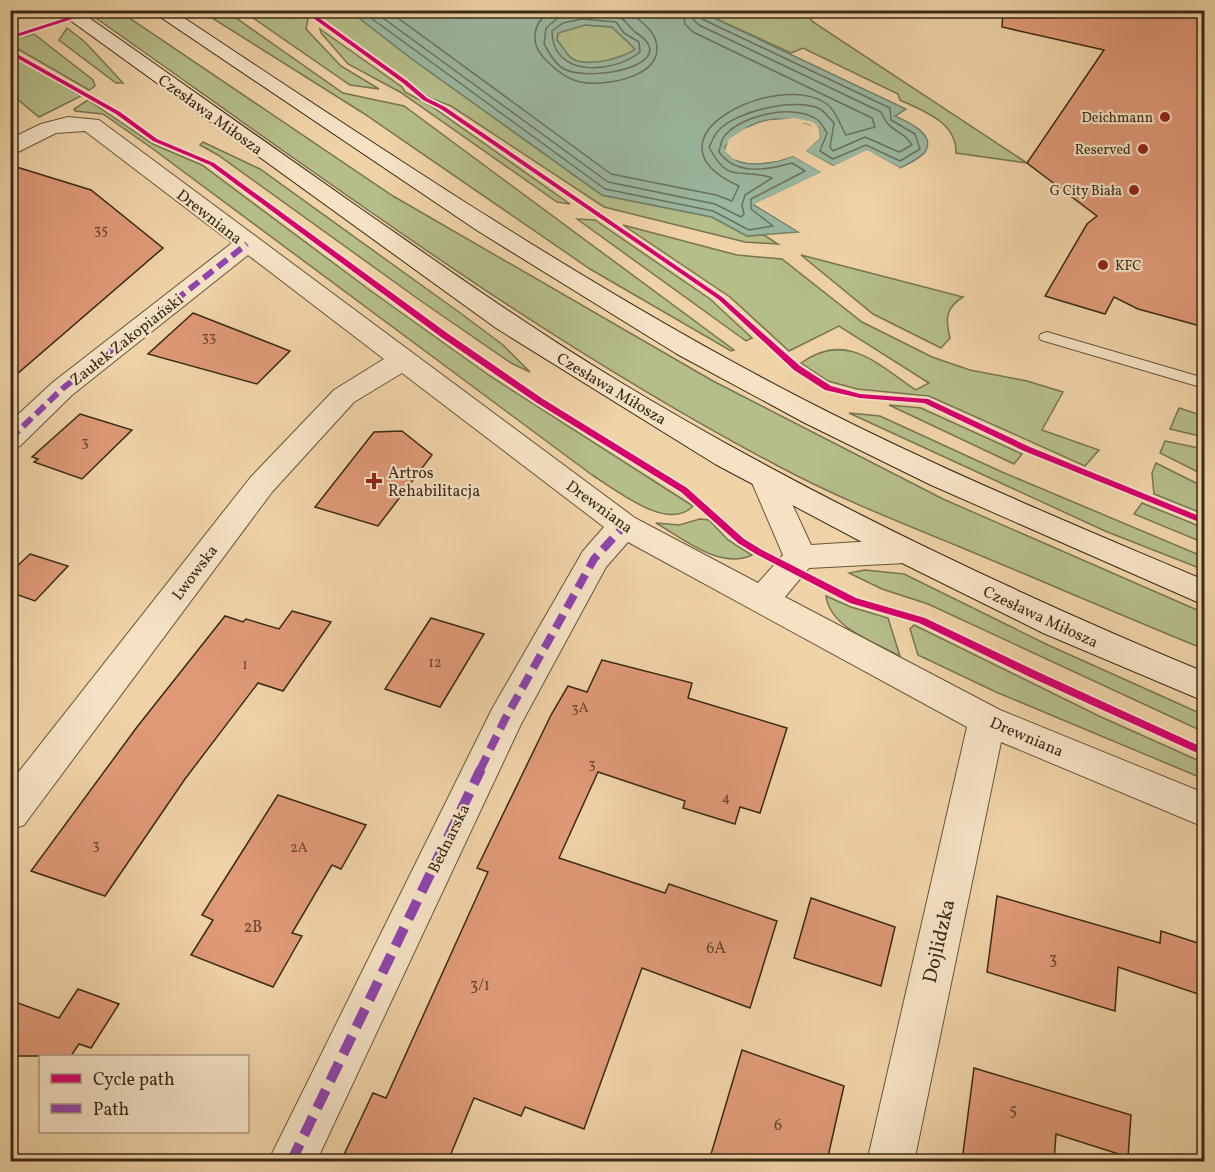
<svg xmlns="http://www.w3.org/2000/svg" width="1215" height="1172" font-family="Vollkorn,serif">
<style>
.green{fill:#b5bd89;stroke:#787450;stroke-width:1.5}
.water{fill:#9bb8a1;stroke:#747f69;stroke-width:1.5;fill-rule:evenodd}
.pier{fill:#efd2a6}
.lines{fill:none;stroke-linecap:round;stroke-linejoin:round}
.shore{stroke:#6a715c;stroke-width:1.5}
.building{fill:#df9977;stroke:#3a2a16;stroke-width:1.5}
.service-casing{stroke:#67543a;stroke-width:2}
.minor-casing{stroke:#67543a;stroke-width:2}
.secondary-casing{stroke:#3a2a16;stroke-width:2}
.service{fill:#f5e2c5;fill-rule:evenodd}
.minor{fill:#f5e2c5;fill-rule:evenodd}
.secondary{fill:#f5e2c5;fill-rule:evenodd}
.quiet-far2{stroke:#8e44ad;stroke-width:6;stroke-dasharray:12 6;stroke-linecap:butt}
.quiet-far1{stroke:#8e44ad;stroke-width:8;stroke-dasharray:15 8;stroke-linecap:butt}
.quiet{stroke:#8e44ad;stroke-width:10;stroke-dasharray:20 10;stroke-linecap:butt}
.cycleway-casing{stroke:#f5e2c5;stroke-width:4}
.cycleway{fill:#d6006c;fill-rule:evenodd}
.poi-dot{fill:#8f2418;stroke:#f5e2c5;stroke-width:2}
.labels{text-anchor:middle;stroke-width:4.5;stroke-linejoin:round;paint-order:stroke}
.far-poi-label{font-size:14px;fill:#3a2a16;stroke:#f5e2c5;text-anchor:end}
.number-label{font-size:14px;fill:#63462e}
.street-label{font-size:16px;fill:#3a2a16;stroke:#f5e2c5}
.poi-label{font-size:16px;fill:#3a2a16;stroke:#f5e2c5;text-anchor:start}
.near-number-label{font-size:16px;fill:#63462e}
.near-street-label{font-size:20px;fill:#3a2a16;stroke:#f5e2c5}
</style>
<rect width="100%" height="100%" fill="#efd2a6"/>
<filter id="stains"><feTurbulence type="fractalNoise" baseFrequency=".00333" numOctaves="4"/><feColorMatrix values="0 0 0 0 .2 0 0 0 0 .09 0 0 0 0 .02 0 0 0 .5 -.17"/></filter>
<radialGradient id="worn" r=".72"><stop offset=".6" stop-color="#630" stop-opacity="0"/><stop offset="1" stop-color="#630" stop-opacity=".3"/></radialGradient>
<!-- green -->
<g class="green">
<path d="M112,11H119L393,196L713,381L943,499L1204,613V649C1123,616 1042,581 960,547C899,522 836,497 778,466C536,338 316,173 93,16Z"/>
<polygon points="201,11 226,11 343,93 404,106 734,350 731,351 590,269 363,113"/>
<polygon points="243,11 295,11 308,19 306,29 341,66 379,89 350,85"/>
<polygon points="311,11 350,11 412,59 602,195 712,217 747,236 764,235 778,244 745,242 604,207 451,106 430,98"/>
<path d="M699,11H805L813,22L1027,163L956,153C957,122 923,111 900,100L898,94L803,48L791,53Z"/>
<path d="M585,25L612,27L635,49C623,59 580,70 568,55C565,51 561,45 557,40L558,33L570,27Z"/>
<polygon points="67,28 85,42 123,83 116,83 59,40"/>
<polygon points="320,29 402,87 405,92 431,106 570,204 557,202 400,92 348,64 321,33"/>
<polygon points="34,34 93,80 95,86 89,90 11,45 18,38"/>
<polygon points="10,55 11,55 81,96 39,117 11,94"/>
<path d="M88,100L153,144L202,165L371,291L490,376L693,506C668,533 615,489 592,475L153,149L103,114L75,111L74,109Z"/>
<polygon points="203,142 260,169 463,315 503,345 530,372 511,363 421,301 218,155 200,145"/>
<polygon points="577,219 595,220 710,299 752,338 746,341"/>
<path d="M623,225L737,255L782,259L862,322L932,357L970,370L1027,381L1063,392L1042,430L1099,450L1085,466L929,396L857,389L828,381L801,363C847,330 878,365 916,390L929,383L839,326L789,351L730,297Z"/>
<path d="M801,255L963,297C946,307 945,319 950,338L941,348L873,314Z"/>
<polygon points="889,405 921,408 1022,454 1014,464"/>
<polygon points="1179,408 1204,416 1204,437 1170,429"/>
<polygon points="849,413 880,416 1002,472 1204,557 1204,570 1105,531"/>
<polygon points="1165,441 1204,449 1204,475 1160,453"/>
<polygon points="1156,463 1204,487 1204,514 1154,494 1152,473"/>
<polygon points="1142,503 1204,528 1204,543 1134,514"/>
<path d="M700,519L709,520L728,540L752,555C720,570 684,539 656,523L679,525Z"/>
<polygon points="865,570 904,574 1048,645 1204,715 1204,732 928,604 882,589 849,573"/>
<path d="M826,596L851,607L888,618L900,656C876,643 830,628 826,596Z"/>
<polygon points="914,625 1099,716 1204,763 1204,779 996,692 918,655 910,629"/>
</g>
<!-- water -->
<path class="water" d="M350,11H699L906,109L895,116C906,121 937,134 925,152C920,159 907,164 900,168L867,151L834,166L805,151L820,138L819,128C783,113 752,115 725,147C733,172 773,164 793,156L822,172L754,205L799,232L747,236L712,217L602,195L412,59ZM585,25L612,27L635,49C623,59 580,70 568,55C565,51 561,45 557,40L558,33Z"/>
<!-- pier -->
<polygon class="pier" points="795,118 813,122 819,128 820,138 806,151 833,166 867,150 900,168 898,171 867,154 832,169 802,152 818,134 811,125 805,123 768,124 738,136 728,149 737,158 764,160 793,153 824,171 823,175 760,205 801,230 801,233 754,204 821,172 793,156 777,161 749,163 733,159 725,151 729,139 744,129 767,121"/>
<g class="lines">
<!-- shore -->
<g class="shore">
<path d="M360,10L605,189L713,211L749,230L773,226L751,209V199L805,171L792,163C767,170 736,176 719,152C720,148 721,142 723,138C738,115 797,102 819,121C822,124 825,130 827,133L820,151L833,159L866,145L900,161L920,149L915,134L891,120L890,108L702,19L699,10"/>
<path d="M372,10L608,182L715,204L741,217L744,214L742,205L745,195L772,178C739,166 730,187 709,147C712,142 714,135 718,131C735,111 797,97 820,109C825,112 830,119 834,123L830,147L833,151L865,137L899,152L912,145C901,127 891,135 881,112L699,25L693,19L691,10"/>
<path d="M387,10L611,174L716,195L732,201L739,186C635,139 778,69 827,104C837,112 840,125 846,135L875,127L872,118L693,32L685,24L682,10"/>
<path d="M552,10C541,17 534,27 535,40C536,50 542,57 549,63C558,72 567,79 580,82C606,87 672,76 654,36C650,27 635,17 628,10"/>
<path d="M582,12C592,13 609,11 618,16C625,19 629,27 635,32C686,64 591,83 564,69C555,64 549,53 544,44L546,28L560,16Z"/>
<path d="M582,19L616,22L624,33L639,42L640,52C613,74 552,78 552,31L563,23Z"/>
</g>
</g>
<!-- building -->
<g class="building">
<polygon points="1003,10 1204,10 1204,327 1138,309 1114,297 1105,314 1045,296 1087,224 1097,216 1027,163 1104,50 1002,27"/>
<polygon points="10,165 91,190 163,248 10,380"/>
<polygon points="193,313 290,351 257,384 148,354"/>
<polygon points="80,414 132,430 82,479 34,462 38,459 32,457"/>
<polygon points="402,431 432,455 378,526 315,507 374,432"/>
<polygon points="30,554 68,566 35,601 10,592 10,573"/>
<polygon points="292,611 331,622 283,691 258,683 185,779 105,896 31,871 137,727 225,616 243,622 246,619 279,629"/>
<polygon points="431,618 484,634 440,707 385,689"/>
<polygon points="602,660 692,683 688,698 787,728 760,813 740,807 735,824 683,808 685,801 598,772 559,858 665,893 669,884 777,921 750,1008 642,968 584,1129 525,1107 521,1116 474,1098 448,1161 341,1161 373,1093 386,1098 488,872 477,868 551,715 568,686 587,692"/>
<polygon points="278,795 366,825 341,869 332,865 292,933 302,936 273,987 191,955 213,920 202,915"/>
<polygon points="997,896 1160,943 1161,931 1204,945 1204,996 1118,967 1115,1011 987,972"/>
<polygon points="811,898 895,927 881,986 794,958"/>
<polygon points="78,989 119,1004 91,1048 79,1044 71,1056 10,1056 10,1000 59,1018"/>
<polygon points="742,1050 844,1086 827,1161 709,1161"/>
<polygon points="974,1068 1131,1115 1128,1157 1056,1134 1054,1161 962,1161"/>
</g>
<g class="lines">
<!-- service casing -->
<g class="service-casing">
<polygon id="service" points="1047,332 1204,378 1204,388 1041,340 1039,337 1041,334"/>
</g>
<!-- minor casing -->
<g class="minor-casing">
<polygon id="minor" points="68,117 99,120 635,518 758,583 783,555 750,478 754,471 765,468 776,471 780,478 811,545 905,539 916,543 921,551 916,559 905,563 809,568 785,597 1000,710 1204,793 1204,827 1001,742 914,1162 867,1162 967,727 628,542 606,567 521,724 316,1162 268,1162 492,709 583,551 604,527 402,373 354,402 272,492 24,825 10,830 10,783 250,478 334,390 384,359 248,255 72,395 20,446 10,449 10,422 52,383 232,243 85,131 56,133 10,156 10,139 41,124"/>
</g>
<!-- secondary casing -->
<g class="secondary-casing">
<g id="secondary">
<path d="M56,10H78C172,76 265,142 358,207C443,266 527,326 615,379C803,493 1002,588 1204,672V701L1043,633L894,559L715,464L496,328Z"/>
<path d="M150,10H172C364,137 554,266 757,375C901,453 1053,516 1204,580V605L931,485L803,422L677,354L478,231Z"/>
</g>
</g>
<!-- service -->
<use href="#service" class="service"/>
<!-- minor -->
<use href="#minor" class="minor"/>
<!-- secondary -->
<use href="#secondary" class="secondary"/>
<!-- quiet-far2 -->
<polyline class="quiet-far2" points="10,439 62,389 247,244"/>
<!-- quiet-far1 -->
<polyline class="quiet-far1" points="480,770 505,719 594,559 624,526"/>
<!-- quiet -->
<polyline class="quiet" points="291,1162 481,769"/>
<!-- cycleway casing -->
<g class="cycleway-casing">
<g id="cycleway">
<polygon points="91,10 100,10 10,39 10,36"/>
<polygon points="302,10 308,10 407,81 427,98 445,107 722,297 800,366 831,386 860,394 928,399 1030,447 1204,518 1204,524 1024,451 924,403 860,398 825,390 794,370 718,299 441,109 423,100 403,83"/>
<polygon points="10,50 120,112 157,139 214,163 447,333 543,399 687,488 744,539 762,550 856,598 925,618 1038,672 1204,748 1204,756 1032,678 919,623 850,603 756,554 738,543 681,492 537,403 441,337 210,165 153,141 116,114 10,54"/>
</g>
</g>
<!-- cycleway -->
<use href="#cycleway" class="cycleway"/>
</g>
<!-- markers -->
<g class="poi-dot">
<circle cx="1165" cy="117" r="6"/>
<circle cx="1143" cy="149" r="6"/>
<circle cx="1134" cy="190" r="6"/>
<circle cx="1103" cy="265" r="6"/>
<path d="M371 472h6v6h6v6h-6v6h-6v-6h-6v-6h6z"/>
</g>
<g class="labels">
<!-- far-poi labels -->
<g class="far-poi-label">
<text x="1153" y="122">Deichmann</text>
<text x="1131" y="154">Reserved</text>
<text x="1122" y="195">G City Biała</text>
<text x="1115" y="270" text-anchor="start">KFC</text>
</g>
<!-- number labels -->
<g class="number-label">
<text x="101" y="234">35</text>
<text x="209" y="341">33</text>
<text x="85" y="446">3</text>
<text x="435" y="667">12</text>
<text x="245" y="669">1</text>
<text x="580" y="712">3A</text>
<text x="592" y="768">3</text>
<text x="726" y="802">4</text>
<text x="96" y="849">3</text>
<text x="299" y="852">2A</text>
</g>
<!-- street labels -->
<g class="street-label">
<text transform="translate(211 114) rotate(36)" y="6">Czesława Miłosza</text>
<text transform="translate(210 216) rotate(38)" y="6">Drewniana</text>
<text transform="translate(126 339) rotate(-38)" y="6">Zaułek Zakopiański</text>
<text transform="translate(612 388) rotate(31)" y="6">Czesława Miłosza</text>
<text transform="translate(600 506) rotate(36)" y="6">Drewniana</text>
<text transform="translate(194 572) rotate(-53)" y="6">Lwowska</text>
<text transform="translate(1041 616) rotate(25)" y="6">Czesława Miłosza</text>
<text transform="translate(1027 736) rotate(23)" y="6">Drewniana</text>
<text transform="translate(448 838) rotate(-64)" y="6">Bednarska</text>
</g>
<!-- poi labels -->
<g class="poi-label">
<text x="388" y="478">Artros<tspan x="388" dy="18">Rehabilitacja</tspan></text>
</g>
<!-- near-number labels -->
<g class="near-number-label">
<text x="253" y="932">2B</text>
<text x="716" y="953">6A</text>
<text x="1053" y="964">3</text>
<text x="480" y="990">3/1</text>
<text x="1013" y="1115">5</text>
<text x="778" y="1130">6</text>
</g>
<!-- near-street labels -->
<g class="near-street-label">
<text transform="translate(938 941) rotate(-77)" y="7">Dojlidzka</text>
</g>
</g>
<!-- margin -->
<rect width="1215" height="1172" fill="none" stroke="#efd2a6" stroke-width="36"/>
<rect x="12" y="12" width="1191" height="1148" fill="none" stroke="#3a2a16" stroke-width="3"/>
<rect x="18" y="18" width="1179" height="1136" fill="none" stroke="#3a2a16" stroke-width="1.5"/>
<!-- legend -->
<rect x="39" y="1055" width="210" height="78" fill="#f5e2c5" stroke="#aa987f" stroke-width="1.5"/>
<rect x="51" y="1074" width="30" height="9" fill="#d6006c" stroke="#aa987f" stroke-width="1.5"/>
<text x="93" y="1085" font-size="18" fill="#3a2a16">Cycle path</text>
<rect x="51" y="1104" width="30" height="9" fill="#8e44ad" stroke="#aa987f" stroke-width="1.5"/>
<text x="93" y="1115" font-size="18" fill="#3a2a16">Path</text>
<rect width="100%" height="100%" filter="url(#stains)"/>
<rect width="100%" height="100%" fill="url(#worn)"/>
</svg>
